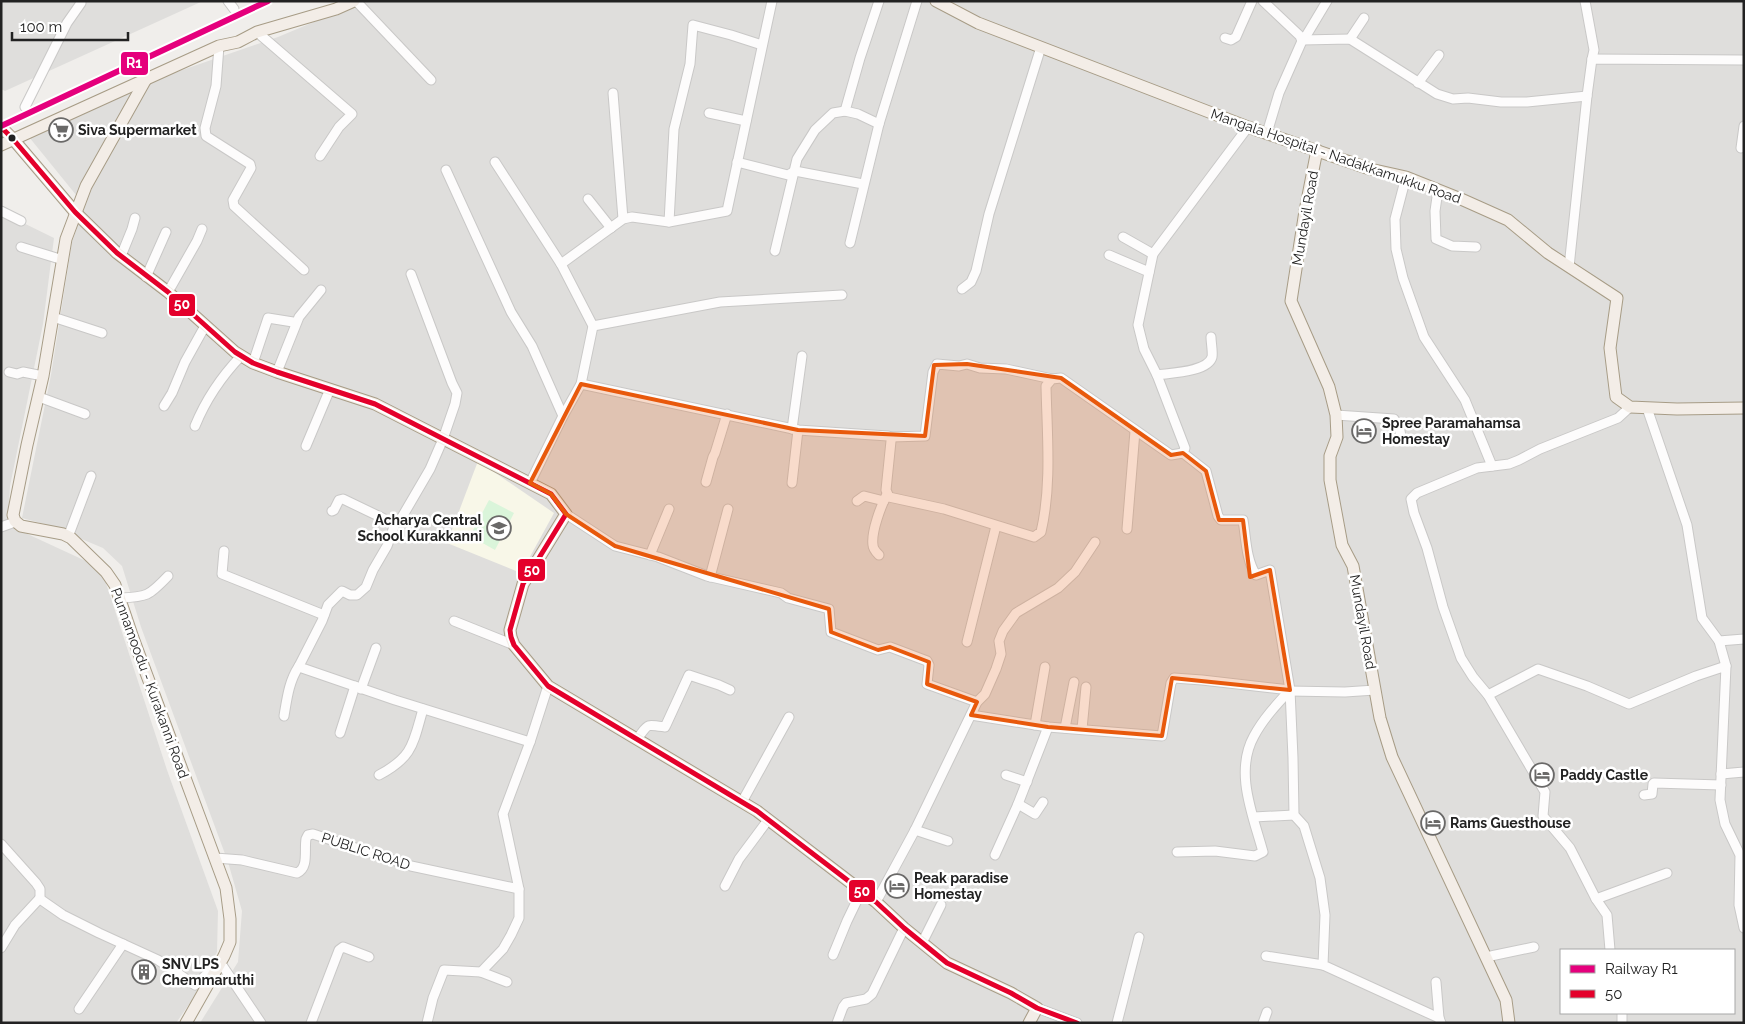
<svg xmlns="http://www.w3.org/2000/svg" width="1745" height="1024" font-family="Raleway,sans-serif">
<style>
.residential{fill:#dfdedc;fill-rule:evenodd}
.education{fill:#f8f7e8}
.park{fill:#daf5da}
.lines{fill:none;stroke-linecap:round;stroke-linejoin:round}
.minor-casing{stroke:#c9c8c7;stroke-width:11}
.major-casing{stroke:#a79c86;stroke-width:13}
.minor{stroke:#fdfcfc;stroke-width:9}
.major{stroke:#f3ede7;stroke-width:11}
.bus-1-casing{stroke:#fff;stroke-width:9}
.bus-1{stroke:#e4002b;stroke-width:5}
.rail-1-casing{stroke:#fff;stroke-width:10}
.rail-1{stroke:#e5007d;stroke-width:6}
.marked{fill:#e8590c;fill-opacity:0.2;stroke:#e8590c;stroke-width:4;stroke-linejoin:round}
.bus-dot{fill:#222;stroke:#fff;stroke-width:2}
.labels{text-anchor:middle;stroke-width:5;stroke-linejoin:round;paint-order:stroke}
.poi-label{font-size:14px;font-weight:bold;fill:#222;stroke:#fff;text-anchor:start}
.street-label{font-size:14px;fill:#222;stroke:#fff}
.line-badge{stroke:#fff;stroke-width:2}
.badge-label{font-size:14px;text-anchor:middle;font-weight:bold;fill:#fff}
</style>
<rect width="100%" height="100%" fill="#f0eeeb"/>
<!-- residential -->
<g class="residential">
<polygon points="1,1 203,1 5,91 1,89"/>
<path d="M364,1H1744V1023H200L238,962L242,911L228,862L141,627L122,566L103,548L48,525L22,518L51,375L72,242L85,206L29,137L165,76L278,37ZM1561,950H1734V1013H1561Z"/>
<polygon points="1,212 54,238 43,324 10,486 8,525 101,568 167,770 218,911 217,952 192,1000 176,1023 1,1023"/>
</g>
<!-- education -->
<polygon class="education" points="478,461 554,513 521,573 447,543"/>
<!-- park -->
<polygon class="park" points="489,500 514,513 495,550 470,536"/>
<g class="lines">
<!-- minor casing -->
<g class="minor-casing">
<g id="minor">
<polyline points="228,1 234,9"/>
<polyline points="356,1 431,80"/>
<polyline points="1263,1 1300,36 1302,41 1279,93 1267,133"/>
<polyline points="1585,1 1594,50 1592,59"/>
<polyline points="257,32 352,114 339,127 320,156"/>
<polyline points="1225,38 1231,40 1236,37 1252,1"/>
<polyline points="1350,39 1364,18"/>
<polyline points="1302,40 1350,39 1437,94 1453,99 1468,98 1501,102 1527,102 1587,96"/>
<polyline points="1302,40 1306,36 1327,1"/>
<polyline points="219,46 216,86 205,128 206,136 250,164 251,168 233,200 234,206 304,270"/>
<polyline points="1418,83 1439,55"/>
<polyline points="613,93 623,219"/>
<polyline points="25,107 67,23 81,3 80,1"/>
<polyline points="709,113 746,121"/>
<polyline points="879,124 917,1"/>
<path d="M1248,127L1153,254L1138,325L1144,349L1157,375L1185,448L1183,453L1206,471L1218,516L1221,520H1243C1246,538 1246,560 1256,575L1270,570L1290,690L1293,758L1294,815L1304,826L1320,878L1325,915L1323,965L1439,1018L1441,1023"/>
<polyline points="1741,148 1744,126"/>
<polyline points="495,162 561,264"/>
<polyline points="737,162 788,175 795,171 863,184"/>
<polyline points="446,170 511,312 532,346 563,416"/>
<polyline points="1406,177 1395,219 1396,249 1403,278 1424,337 1465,400 1492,466"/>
<polyline points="1438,190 1435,211 1436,239 1452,246 1476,247"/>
<polyline points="588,199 611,228"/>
<polyline points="1,211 21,221"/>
<polyline points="669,222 674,129 690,64 693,25 731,35 762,45"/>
<polyline points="1123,237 1153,254"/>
<polyline points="850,243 879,124 858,114 845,111 860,58 879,1"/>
<polyline points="21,247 63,260"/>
<polyline points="775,251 797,159 815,130 833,113 845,111"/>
<polyline points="1109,255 1149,272"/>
<polyline points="121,256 132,229 135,218"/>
<polyline points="1569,267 1587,96 1592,59 1744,60"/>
<polyline points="411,274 452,383 457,393 455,404 443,439 430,469 402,517 395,524 387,546 373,570 366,587 357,595 350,595 342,591 328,605 322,621 299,666 302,668 395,700 530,742"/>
<polyline points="146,277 166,232"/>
<polyline points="962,289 971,282 976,271 989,214 1041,47"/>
<polyline points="168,292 197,241 202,229"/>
<polyline points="53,317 102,333"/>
<polyline points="593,326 720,302 842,295"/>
<polyline points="253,363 268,318 293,322"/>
<polyline points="9,372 17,374 23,372 43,376"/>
<polyline points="277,372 299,317 321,290"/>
<path d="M1157,375C1170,373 1208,372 1212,357C1213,352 1211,343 1211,337"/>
<path d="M581,384L798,430L888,436L891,437V441L886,490L889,497L944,509L1034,537L1041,532C1052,485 1047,434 1046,386L1052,379L1061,378L1171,455L1183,453"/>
<polyline points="39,397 85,414"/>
<polyline points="164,406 172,393 185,362 205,326"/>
<polyline points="1630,407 1618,418 1540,449 1519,460 1509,464 1477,468 1417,493 1411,499 1414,513 1427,548 1443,607 1461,658 1473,677 1488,695 1545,792 1543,816 1570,848 1596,899 1667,873"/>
<polyline points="1647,408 1687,525 1702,618 1719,641 1744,639"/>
<polyline points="1336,415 1394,419 1399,426 1401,436"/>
<path d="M195,426C206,399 221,377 241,356"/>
<polyline points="792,429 802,356"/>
<polyline points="891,437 925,436 933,372 937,364 959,366 967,364 980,368 1006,369 1052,379"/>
<polyline points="306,446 330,389"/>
<polyline points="706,482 713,457 715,453 727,414"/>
<polyline points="530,483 563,416 581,384 593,326 561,264 623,219 632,217 669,222 727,211 772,1"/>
<polyline points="792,483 798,430"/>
<polyline points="857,501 864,496 884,501"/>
<polyline points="332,511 334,510 339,500 343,499 395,524"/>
<polyline points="566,514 615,546 658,557 707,576 781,593 788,598 829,609 831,632 878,650 890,647 927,661 929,665 927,684 977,702"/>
<polyline points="1,527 15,522"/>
<polyline points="1127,529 1135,431"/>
<polyline points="68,537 91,476"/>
<polyline points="224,551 222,574 324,615"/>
<polyline points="650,555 669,509"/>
<path d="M879,555C876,552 873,549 873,545C871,532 881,506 887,494"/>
<polyline points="710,577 728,509"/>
<path d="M120,598C147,597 149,596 168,576"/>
<polyline points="454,621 514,645"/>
<polyline points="1719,641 1726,666"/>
<polyline points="967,642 996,526"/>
<polyline points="361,689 376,648"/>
<polyline points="1289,691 1345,692 1375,690"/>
<polyline points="1488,695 1538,669 1587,686 1629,704 1696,676 1726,666 1720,800 1725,824 1740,855 1739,905 1744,928"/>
<polyline points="971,715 1048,727 1162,736 1171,683 1174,678 1202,680 1290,690"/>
<path d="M284,716C287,698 289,681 299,666"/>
<polyline points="1035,725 1045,667"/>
<polyline points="1065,728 1074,682"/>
<polyline points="1082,729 1086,687"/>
<polyline points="340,733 355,686"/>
<path d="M637,739C649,724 644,724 665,727L666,725L689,675L719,685L730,690"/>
<polyline points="1721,774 1744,772"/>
<path d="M379,775C413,757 413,744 423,709"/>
<polyline points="1006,775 1027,782"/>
<polyline points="1644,795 1652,794 1653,784 1654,783 1721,785"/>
<polyline points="742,802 789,717"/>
<polyline points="1018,804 1035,814 1043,802"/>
<polyline points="1254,817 1294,815"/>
<polyline points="915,830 948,841"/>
<polyline points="1,844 36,883 40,889 40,899 63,915 99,933 158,960 195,985 220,962 261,1023"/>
<path d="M1177,852L1215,851L1255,856L1263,852C1253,815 1234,772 1254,736C1263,719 1277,704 1290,690"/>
<polyline points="995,855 1018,804 1048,727"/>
<path d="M215,858L242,860L297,873C309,868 304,850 306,839L308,835L313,834L411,866L519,889"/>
<polyline points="725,886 739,859 768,820"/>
<polyline points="1596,899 1607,915 1610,950"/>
<polyline points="876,902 915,830 977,702 985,694 996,669 1001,654 999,641 1003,631 1016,613 1058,588 1075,572 1095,542"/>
<polyline points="922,943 941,905"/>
<polyline points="1,948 15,925 40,898"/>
<polyline points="833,955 847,921 861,892"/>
<polyline points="1266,956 1323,965"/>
<polyline points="1486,957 1534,947"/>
<polyline points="481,972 507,982"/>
<polyline points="1436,982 1439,1018"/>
<polyline points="1037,1008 1077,1023"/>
<polyline points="79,1009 123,944"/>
<polyline points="311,1023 339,950 343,947 369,957"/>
<polyline points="427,1023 433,998 444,970 481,972 503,949 511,935 519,918 519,889 503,814 530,742 548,686"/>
<polyline points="837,1023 843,1007 846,1003 866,999 872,994 904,928"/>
<polyline points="1117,1023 1139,937"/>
<polyline points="1263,1023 1267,1012"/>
<polyline points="1622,1023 1622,1013"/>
</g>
</g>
<!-- major casing -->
<g class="major-casing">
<g id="major">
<polyline points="936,1 978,23 1248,127 1370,169 1406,177 1461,199 1508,220 1548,253 1617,298 1610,348 1616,397 1630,407 1677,409 1744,408"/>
<polyline points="146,79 86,186 66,239 43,376 27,445 13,515 15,521 21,526 63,534 71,538 106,572 115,585 133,638 226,888 230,919 230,942 224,956 186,1023"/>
<polyline points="1,127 13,139 75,212 117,253 168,292 235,352 253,363 277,372 375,404 551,494 566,514 523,584 510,630 511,637 514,645 548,686 757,811 876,902 904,928 947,963 1011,993 1037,1008 1029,1023"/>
<polyline points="1,145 219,46 238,42 257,32 336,9 354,1"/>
<polyline points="1317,150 1305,211 1291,301 1329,387 1336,415 1337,437 1330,456 1330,480 1342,545 1353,566 1380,718 1392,757 1506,1000 1509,1023"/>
</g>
</g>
<!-- minor -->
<use href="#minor" class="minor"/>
<!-- major -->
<use href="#major" class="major"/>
<!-- bus-1 casing -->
<g class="bus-1-casing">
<polyline id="bus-1" points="1,127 13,139 75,212 117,253 168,292 235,352 253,363 277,372 375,404 551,494 566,514 523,584 510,630 511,637 514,645 548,686 757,811 876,902 904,928 947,963 1011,993 1037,1008 1077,1023"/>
</g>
<!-- bus-1 -->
<use href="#bus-1" class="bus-1"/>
<!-- rail-1 casing -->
<g class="rail-1-casing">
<polyline id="rail-1" points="1,126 268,1"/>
</g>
<!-- rail-1 -->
<use href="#rail-1" class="rail-1"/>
</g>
<!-- marked area -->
<path class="marked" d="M967,364L1061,378L1171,455L1183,453L1206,471L1219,520H1243L1250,577L1270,570L1290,690L1172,678L1162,736L1048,727L971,715L977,702L927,684L929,662L890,647L878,650L831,632L829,609L615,546L566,514L551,494L530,483L581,384L798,430L925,436L934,365Z"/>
<!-- icons -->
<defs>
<g id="supermarket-ring" transform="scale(1.25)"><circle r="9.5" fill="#fff" stroke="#6a6968" stroke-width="1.5"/><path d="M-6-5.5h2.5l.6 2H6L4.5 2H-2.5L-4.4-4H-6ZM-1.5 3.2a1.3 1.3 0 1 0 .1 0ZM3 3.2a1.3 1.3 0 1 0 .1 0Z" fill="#6a6968"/></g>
<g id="hotel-ring" transform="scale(1.25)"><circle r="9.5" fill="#fff" stroke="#6a6968" stroke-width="1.5"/><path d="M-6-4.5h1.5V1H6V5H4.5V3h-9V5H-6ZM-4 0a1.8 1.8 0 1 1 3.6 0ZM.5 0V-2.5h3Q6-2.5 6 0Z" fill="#6a6968"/></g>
<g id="school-ring" transform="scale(1.25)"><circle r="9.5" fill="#fff" stroke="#6a6968" stroke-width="1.5"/><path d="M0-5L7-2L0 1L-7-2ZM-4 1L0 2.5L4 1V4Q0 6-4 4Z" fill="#6a6968"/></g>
<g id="building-ring" transform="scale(1.25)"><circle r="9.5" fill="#fff" stroke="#6a6968" stroke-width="1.5"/><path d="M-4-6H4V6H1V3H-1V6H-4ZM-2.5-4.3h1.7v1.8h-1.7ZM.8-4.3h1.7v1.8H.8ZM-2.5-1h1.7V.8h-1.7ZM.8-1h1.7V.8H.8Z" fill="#6a6968"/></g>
</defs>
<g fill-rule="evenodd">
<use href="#supermarket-ring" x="61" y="130"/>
<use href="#hotel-ring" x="1364" y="431"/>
<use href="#school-ring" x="499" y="528"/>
<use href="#hotel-ring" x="1542" y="775"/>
<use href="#hotel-ring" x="1433" y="823"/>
<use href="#hotel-ring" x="897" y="886"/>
<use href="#building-ring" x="144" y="972"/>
</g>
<!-- markers -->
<circle class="bus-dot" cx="12" cy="138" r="4.5"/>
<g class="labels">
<!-- poi labels -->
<g class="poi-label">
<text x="78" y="135">Siva Supermarket</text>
<text x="1382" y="428">Spree Paramahamsa<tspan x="1382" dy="16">Homestay</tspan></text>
<text x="482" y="525" text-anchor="end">Acharya Central<tspan x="482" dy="16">School Kurakkanni</tspan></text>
<text x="1560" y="780">Paddy Castle</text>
<text x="1450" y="828">Rams Guesthouse</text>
<text x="914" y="883">Peak paradise<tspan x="914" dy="16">Homestay</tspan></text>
<text x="162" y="969">SNV LPS<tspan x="162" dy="16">Chemmaruthi</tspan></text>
</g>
<!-- street labels -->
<g class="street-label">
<text transform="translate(1336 156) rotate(19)" y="5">Mangala Hospital - Nadakkamukku Road</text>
<text transform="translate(1305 218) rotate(-80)" y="5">Mundayil Road</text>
<text transform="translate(1363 622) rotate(80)" y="5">Mundayil Road</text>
<text transform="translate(150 683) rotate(70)" y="5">Punnamoodu - Kurakanni Road</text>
<text transform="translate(366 851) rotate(18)" y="5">PUBLIC ROAD</text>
</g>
</g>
<g class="line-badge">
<rect x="120" y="51" width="29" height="25" rx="5" fill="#e5007d"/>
<rect x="168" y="293" width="28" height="24" rx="5" fill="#e4002b"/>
<rect x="517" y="558" width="29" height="24" rx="5" fill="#e4002b"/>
<rect x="848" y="879" width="28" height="24" rx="5" fill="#e4002b"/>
</g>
<g class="badge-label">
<text x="134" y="68">R1</text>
<text x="182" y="309">50</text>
<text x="532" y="575">50</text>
<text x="862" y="896">50</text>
</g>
<!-- border -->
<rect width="1745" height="1024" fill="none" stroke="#222222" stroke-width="5"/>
<!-- legend -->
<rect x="1560" y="949" width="175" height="65" fill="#ffffff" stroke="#a7a7a7"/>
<rect x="1570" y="965" width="25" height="8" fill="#e5007d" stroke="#a7a7a7"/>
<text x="1605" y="974" font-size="15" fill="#222222">Railway R1</text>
<rect x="1570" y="990" width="25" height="8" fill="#e4002b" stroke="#a7a7a7"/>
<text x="1605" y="999" font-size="15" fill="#222222">50</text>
<!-- scale -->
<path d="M12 32v8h116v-8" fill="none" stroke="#222222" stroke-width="2.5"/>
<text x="20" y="32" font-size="15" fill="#222222" stroke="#ffffff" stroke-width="4" paint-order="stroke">100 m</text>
</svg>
